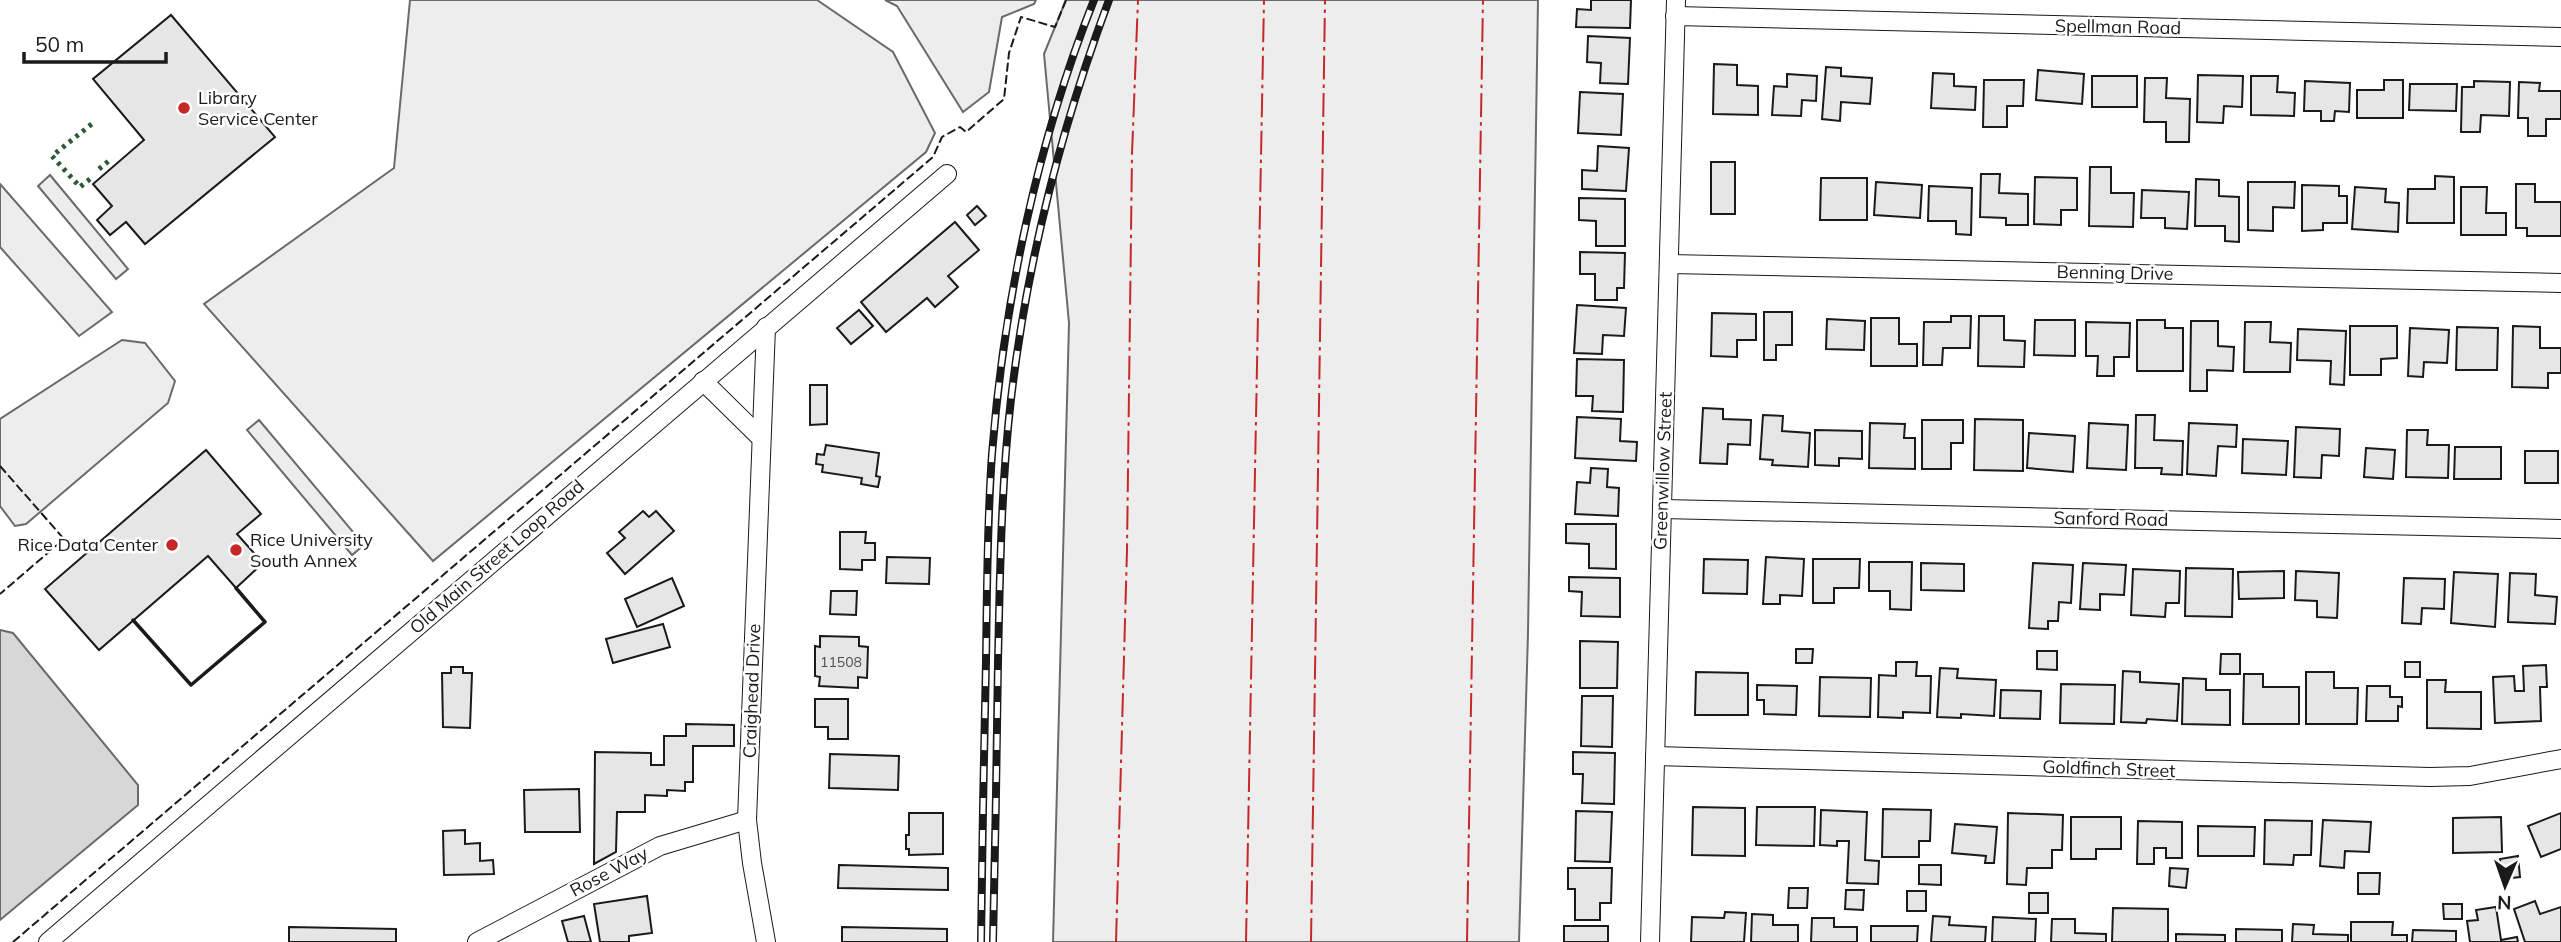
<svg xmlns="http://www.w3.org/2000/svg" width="2561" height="942" font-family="Mulish,sans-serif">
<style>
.built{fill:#ededed;stroke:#6a6a6a;stroke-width:2}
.water{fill:#d7d7d7;stroke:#6a6a6a;stroke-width:2}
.building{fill:#e6e6e6;stroke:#1a1a1a;stroke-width:2}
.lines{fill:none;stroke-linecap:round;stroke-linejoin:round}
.street-casing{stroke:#1a1a1a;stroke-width:20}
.street{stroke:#fff;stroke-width:18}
.rail-casing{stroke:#1a1a1a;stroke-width:8}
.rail{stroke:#fff;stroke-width:5;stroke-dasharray:16;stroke-linecap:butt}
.hedge{stroke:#2b5a34;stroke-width:5;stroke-dasharray:3.5 5;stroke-linecap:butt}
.fence{stroke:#1a1a1a;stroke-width:2;stroke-dasharray:9 3.5;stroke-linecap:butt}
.wall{stroke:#1a1a1a;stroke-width:3.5}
.power{stroke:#c62828;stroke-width:2;stroke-dasharray:24 5 3.5 5;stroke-linecap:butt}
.poi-dot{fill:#c62828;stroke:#fff;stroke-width:2.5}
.labels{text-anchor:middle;stroke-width:5;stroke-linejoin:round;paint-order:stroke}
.number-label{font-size:14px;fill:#4d4d4d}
.street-label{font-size:18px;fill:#1a1a1a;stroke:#fff}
.poi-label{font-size:18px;fill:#1a1a1a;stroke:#fff;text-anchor:start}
</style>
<rect width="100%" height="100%" fill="#fff"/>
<!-- built -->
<g class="built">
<polygon points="410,0 817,0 893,52 935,133 926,152 433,561 204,304 394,168"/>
<polygon points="885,0 1036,0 1034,4 1002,17 989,92 963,112 897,6"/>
<polygon points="1066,0 1538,0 1528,633 1519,942 1053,942 1069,323 1044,54"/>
<polygon points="50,175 128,269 116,279 38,186"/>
<polygon points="0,184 112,312 79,336 0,247"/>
<polygon points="122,340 145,343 175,381 168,403 26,524 15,526 0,506 0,419"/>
<polygon points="259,420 364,545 352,555 247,430"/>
</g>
<!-- water -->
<polygon class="water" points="0,630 13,633 138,785 138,805 0,920"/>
<!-- building -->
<g class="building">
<polygon points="1591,0 1631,0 1630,28 1576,27 1577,9 1591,10"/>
<polygon points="171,15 275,137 145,244 126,222 110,235 97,220 112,206 93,184 144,140 93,79"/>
<polygon points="1588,36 1630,38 1628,84 1600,83 1601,63 1587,62"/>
<polygon points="1714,64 1737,65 1737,85 1758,86 1758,115 1713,114"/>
<polygon points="1826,67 1841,68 1841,76 1872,78 1870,104 1841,102 1840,121 1822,119"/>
<polygon points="2038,70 2084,74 2082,104 2036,100"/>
<polygon points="1933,73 1954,74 1954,86 1976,87 1975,110 1931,108"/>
<polygon points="1787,74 1817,76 1816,101 1802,100 1801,116 1772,115 1774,86 1787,87"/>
<polygon points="2198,75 2243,76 2242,107 2224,106 2223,123 2197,122"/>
<rect x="2092" y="76" width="45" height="31"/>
<polygon points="2251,76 2278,76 2277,92 2295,93 2294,116 2251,115"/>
<polygon points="2145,78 2167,78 2166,98 2190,99 2189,142 2166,142 2166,122 2144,122"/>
<polygon points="1984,80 2024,80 2023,106 2007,106 2007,127 1983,127"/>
<polygon points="2384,80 2403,80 2403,118 2357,118 2357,90 2384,90"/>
<polygon points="2305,81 2350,83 2349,112 2335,111 2334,121 2321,121 2321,111 2304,111"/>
<polygon points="2474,81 2510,82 2509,116 2481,115 2480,132 2461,132 2462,87 2474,87"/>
<polygon points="2519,82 2540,83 2539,91 2561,91 2561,119 2546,119 2546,136 2528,136 2528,118 2518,118"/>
<polygon points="2410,84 2457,84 2456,111 2409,110"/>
<polygon points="1580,92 1623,94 1621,135 1578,133"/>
<polygon points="1598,146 1629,148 1626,191 1582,189 1582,170 1597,171"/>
<rect x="1711" y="162" width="24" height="52"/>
<polygon points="2090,167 2111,167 2111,193 2134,193 2133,227 2089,226"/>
<polygon points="1981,174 2000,174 1999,193 2028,194 2028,225 2006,225 2006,218 1980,217"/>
<polygon points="2435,176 2454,177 2454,223 2407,223 2408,189 2435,189"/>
<polygon points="2035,177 2077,178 2077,210 2061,210 2061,225 2034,224"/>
<polygon points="1821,178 1867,178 1867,220 1820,220"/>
<polygon points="2196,179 2219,180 2219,196 2239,197 2239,242 2225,241 2225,226 2195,226"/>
<polygon points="1876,182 1922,185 1920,218 1874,215"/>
<polygon points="2248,182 2295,182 2294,208 2273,207 2273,231 2248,230"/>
<polygon points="2516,184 2535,184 2535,202 2561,202 2561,236 2527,236 2527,228 2516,228"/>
<polygon points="2302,185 2339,186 2339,196 2347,196 2347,223 2323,223 2323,230 2302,231"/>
<polygon points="1929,186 1972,188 1971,235 1956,234 1956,221 1928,221"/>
<polygon points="2355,187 2386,189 2385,202 2399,203 2398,232 2352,229"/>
<polygon points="2461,187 2487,187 2486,213 2506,213 2506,235 2461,235"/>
<polygon points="2142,190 2189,192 2187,229 2165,228 2165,218 2141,218"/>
<polygon points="1579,198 1625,199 1625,246 1596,246 1596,221 1579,220"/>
<polygon points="977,206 986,216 975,225 967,215"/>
<polygon points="955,222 979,250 948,276 958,287 935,307 927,298 886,332 861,302"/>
<polygon points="1580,252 1625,253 1624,288 1617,288 1617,300 1595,300 1595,274 1580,274"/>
<polygon points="1577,305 1626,308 1624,336 1603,335 1602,354 1574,353"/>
<polygon points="859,310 873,326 851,344 837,328"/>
<polygon points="1764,312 1792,312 1792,345 1776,345 1776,360 1764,360"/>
<polygon points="1712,313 1756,314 1756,340 1737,340 1737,357 1711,356"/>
<polygon points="1951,316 1971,316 1970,348 1943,348 1942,365 1923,365 1924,322 1951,322"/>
<polygon points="1979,316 2004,316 2004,340 2025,341 2024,367 1978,366"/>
<polygon points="1871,318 1899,318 1899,344 1917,344 1917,366 1871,366"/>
<polygon points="1827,319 1865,321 1864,350 1826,349"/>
<polygon points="2035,320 2075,320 2075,356 2034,355"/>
<polygon points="2137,320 2165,320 2165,328 2183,328 2183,371 2137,371"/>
<polygon points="2191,321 2218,321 2218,346 2234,347 2233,371 2207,370 2207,391 2190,391"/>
<polygon points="2086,322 2130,323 2129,357 2114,357 2114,376 2097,376 2098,356 2086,356"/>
<polygon points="2245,322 2271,322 2270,342 2291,343 2290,372 2244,372"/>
<polygon points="2350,326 2397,326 2397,358 2381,359 2381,375 2350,375"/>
<polygon points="2513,326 2540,327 2540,348 2561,348 2561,373 2548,373 2548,388 2512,387"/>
<polygon points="2457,327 2498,328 2497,370 2456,370"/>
<polygon points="2410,328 2449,330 2447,363 2424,362 2423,377 2408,376"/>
<polygon points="2298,329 2346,331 2344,385 2330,384 2331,361 2297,360"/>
<polygon points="1577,359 1624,360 1623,412 1592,411 1593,396 1576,396"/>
<polygon points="810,385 827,385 827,424 810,425"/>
<polygon points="1703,408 1723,409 1723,419 1751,420 1750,445 1728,444 1727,464 1700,463"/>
<polygon points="1763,415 1783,416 1782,431 1810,433 1808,467 1772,465 1773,460 1760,459"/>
<polygon points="2136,415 2155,415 2154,440 2183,441 2182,475 2161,474 2162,468 2135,468"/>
<polygon points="1577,417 1621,419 1620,441 1637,442 1636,461 1575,458"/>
<polygon points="1975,419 2023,420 2023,471 1974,470"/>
<polygon points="1922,420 1963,420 1963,443 1951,443 1951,469 1922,469"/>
<polygon points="1870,423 1905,424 1904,438 1915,438 1915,469 1869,468"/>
<polygon points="2089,423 2128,425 2126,470 2087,468"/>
<polygon points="2189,423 2237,425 2236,447 2218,446 2216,476 2187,474"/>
<polygon points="2296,427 2340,429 2339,456 2322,455 2321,478 2294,477"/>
<polygon points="1815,430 1862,431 1862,459 1839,458 1839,466 1815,465"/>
<polygon points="2407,430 2428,430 2427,445 2449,445 2448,478 2406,477"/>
<polygon points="2029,433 2075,436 2073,472 2027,468"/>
<polygon points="2243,439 2288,441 2286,475 2242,473"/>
<polygon points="826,445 879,453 876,476 880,477 878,487 861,484 862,478 822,472 823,465 816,464 817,454 824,455"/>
<polygon points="2455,447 2501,447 2501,479 2454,479"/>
<polygon points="2366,448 2395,450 2393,479 2364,477"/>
<polygon points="206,450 261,514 237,534 263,563 236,588 208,556 99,650 45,589"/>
<rect x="2525" y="451" width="33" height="32"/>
<polygon points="1591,468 1608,469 1607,487 1619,488 1618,516 1575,514 1577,482 1590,483"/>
<polygon points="643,511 649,517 656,511 674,531 625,574 607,553 625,538 619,532"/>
<polygon points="1566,524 1616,524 1616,569 1589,568 1589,544 1566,543"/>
<polygon points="840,532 866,532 865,543 875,543 875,560 862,560 862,570 840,569"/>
<polygon points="887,557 930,558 929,584 886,583"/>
<polygon points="1766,557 1804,559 1802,596 1780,595 1780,604 1763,604"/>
<polygon points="1704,559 1748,560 1747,594 1703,593"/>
<polygon points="1813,559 1860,559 1859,588 1834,588 1834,603 1813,603"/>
<polygon points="1869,562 1912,562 1911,610 1890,609 1890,591 1869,591"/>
<polygon points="1921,563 1964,564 1964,591 1921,590"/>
<polygon points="2033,563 2073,565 2071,603 2059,602 2058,621 2048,621 2048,629 2029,628"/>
<polygon points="2083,563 2126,565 2124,595 2100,594 2100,610 2080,609"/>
<polygon points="2186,568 2233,569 2232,617 2185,616"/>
<polygon points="2133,569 2180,571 2179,603 2166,603 2165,617 2131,615"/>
<polygon points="2284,571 2284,598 2239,599 2238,572"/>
<polygon points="2296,571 2339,573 2337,618 2317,617 2317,601 2295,600"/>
<polygon points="2454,572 2498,574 2495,627 2451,623"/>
<polygon points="2510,573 2536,574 2535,595 2557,597 2555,624 2508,622"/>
<polygon points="1569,577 1620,578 1620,617 1581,616 1582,592 1569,591"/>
<polygon points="672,578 684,606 637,627 625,599"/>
<polygon points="2404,578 2445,579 2444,609 2422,608 2421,624 2402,623"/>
<polygon points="831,591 857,591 856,615 830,614"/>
<polygon points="663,624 670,647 613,663 606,639"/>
<polygon points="820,636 859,637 859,646 868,647 867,678 858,677 858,688 819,686 820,677 815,676 815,646 820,647"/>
<polygon points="1580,641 1618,642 1617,688 1580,688"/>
<polygon points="1796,649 1813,649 1812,663 1796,663"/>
<polygon points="2037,651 2057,651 2057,670 2037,669"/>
<polygon points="2221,654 2240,654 2240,674 2220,674"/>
<polygon points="1896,662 1917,662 1916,676 1931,676 1930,713 1903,712 1903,718 1878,717 1879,675 1896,676"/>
<rect x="2405" y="662" width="15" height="15"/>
<polygon points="2546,665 2547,687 2540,687 2541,721 2495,723 2493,677 2514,676 2515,691 2524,691 2523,666"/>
<polygon points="451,667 463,667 463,673 472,673 470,728 443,727 442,673 451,673"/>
<polygon points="1940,668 1958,669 1957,678 1996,680 1994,716 1961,714 1961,718 1937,717"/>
<polygon points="2123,671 2140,672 2140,682 2179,684 2177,721 2147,719 2146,723 2121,722"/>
<polygon points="1696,672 1748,673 1748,715 1695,715"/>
<polygon points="2306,672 2334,672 2334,688 2358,688 2357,724 2306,724"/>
<polygon points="2244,674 2263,674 2263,687 2299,687 2299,724 2243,724"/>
<polygon points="1820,677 1871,678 1870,717 1819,716"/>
<polygon points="2183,678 2206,679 2206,690 2230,690 2230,725 2182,724"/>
<polygon points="2427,680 2446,680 2445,692 2481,692 2481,729 2427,728"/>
<polygon points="2061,684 2115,685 2114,724 2060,723"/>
<polygon points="1757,685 1797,686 1796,715 1764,714 1764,700 1757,700"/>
<polygon points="2367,686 2390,686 2390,697 2402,697 2402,707 2398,706 2398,721 2366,721"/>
<polygon points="2001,690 2041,691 2040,719 2000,718"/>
<polygon points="1582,696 1613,696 1612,747 1581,746"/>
<polygon points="815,699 848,699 848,739 828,739 828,727 815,727"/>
<polygon points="686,724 734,725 734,746 693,746 693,782 685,782 685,791 667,790 667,796 645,795 645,812 617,812 616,852 594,864 595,752 651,753 651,765 664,765 664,736 686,736"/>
<polygon points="1573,752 1615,753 1614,804 1582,803 1583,774 1573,774"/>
<polygon points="830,754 899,756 898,790 829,788"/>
<polygon points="579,789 580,832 525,832 524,790"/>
<polygon points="1693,807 1745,808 1745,856 1692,855"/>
<polygon points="1757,807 1815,807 1814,846 1756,845"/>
<polygon points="1883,809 1931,810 1930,841 1919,841 1919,857 1882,857"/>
<polygon points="1821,810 1867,812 1865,860 1879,861 1878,884 1847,883 1849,841 1837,841 1837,846 1820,845"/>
<polygon points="1576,811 1612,812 1610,862 1575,861"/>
<polygon points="909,813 943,813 943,854 909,855 909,849 906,849 906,835 909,835"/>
<polygon points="2008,813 2063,815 2062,850 2052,850 2052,868 2027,868 2026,885 2007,884"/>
<polygon points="2561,813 2561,849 2541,857 2528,826"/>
<polygon points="2071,817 2121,817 2121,849 2096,849 2096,859 2071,859"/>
<polygon points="2501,817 2502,852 2453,853 2453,818"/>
<polygon points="2265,820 2312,821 2311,855 2294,855 2293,865 2264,864"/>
<polygon points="2323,820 2371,822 2369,852 2345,851 2344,868 2320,866"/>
<polygon points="2138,821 2182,822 2182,858 2166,858 2166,848 2154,848 2154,864 2137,864"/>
<polygon points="1955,824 1997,827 1994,863 1985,863 1986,856 1952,853"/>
<polygon points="2198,826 2255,827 2254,856 2198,856"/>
<polygon points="465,830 465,844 480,843 480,861 493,860 494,874 444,875 443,831"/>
<polygon points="2518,856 2520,877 2502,879 2500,859"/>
<polygon points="839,865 948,868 948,890 838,888"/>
<polygon points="1919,865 1941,865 1941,885 1919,884"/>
<polygon points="1568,868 1612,868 1611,903 1600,903 1600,920 1575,920 1575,889 1568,889"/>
<polygon points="2170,868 2188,869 2186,888 2169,886"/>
<polygon points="2358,873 2380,873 2379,894 2358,894"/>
<polygon points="1789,888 1808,888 1807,908 1788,908"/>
<polygon points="1846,890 1864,890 1863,910 1845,909"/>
<rect x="1907" y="891" width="19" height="20"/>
<rect x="2029" y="893" width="19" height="20"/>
<polygon points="647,896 652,933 629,936 629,942 600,942 594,904"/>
<polygon points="2535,901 2540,914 2561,907 2561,942 2525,942 2514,909"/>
<polygon points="2443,904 2462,904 2462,919 2444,919"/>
<polygon points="2496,907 2501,940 2517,937 2518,942 2470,942 2467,921 2478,920 2476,910"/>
<polygon points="2113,908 2168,909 2168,942 2112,942"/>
<polygon points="1725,912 1746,913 1744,942 1691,942 1692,917 1724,918"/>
<polygon points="1752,914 1773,915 1773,925 1798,925 1798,942 1751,942"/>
<polygon points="584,916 591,942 568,942 562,921"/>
<polygon points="1933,916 1950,917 1949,925 1986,927 1985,942 1931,942"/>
<polygon points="1993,917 2036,919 2035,942 1992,942"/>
<polygon points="1812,918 1834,918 1834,927 1857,927 1857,942 1811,942"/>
<polygon points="2052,919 2075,919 2075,933 2106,934 2106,942 2051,942"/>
<polygon points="2351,922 2393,922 2392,935 2407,935 2407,942 2351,942"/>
<polygon points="2293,924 2314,925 2313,934 2348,935 2348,942 2292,942"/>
<rect x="1564" y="926" width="44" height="16"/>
<polygon points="1871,926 1918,926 1917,942 1871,942"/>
<polygon points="289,927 396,929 396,942 289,942"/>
<polygon points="842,927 947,929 947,942 842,942"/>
<polygon points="2236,929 2282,930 2282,942 2236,942"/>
<polygon points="2413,930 2456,931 2456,942 2412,942"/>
<polygon points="2176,934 2225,935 2225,942 2176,942"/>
</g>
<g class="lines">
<!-- street casing -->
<g class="street-casing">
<g id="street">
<polyline points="1675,16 2561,37"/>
<polyline points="1669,264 2561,283"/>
<polyline points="703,381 761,438"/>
<polyline points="1662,509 2561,529"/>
<polyline points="1655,756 2430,777 2470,776 2561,759"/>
<polyline points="48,942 947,174"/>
<polyline points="477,942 660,846 747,820"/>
<polyline points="766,942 752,863 747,820 766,327"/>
<polyline points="1650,942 1676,0"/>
</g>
</g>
<!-- street -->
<use href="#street" class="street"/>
<!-- rail casing -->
<g class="rail-casing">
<g id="rail">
<path d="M981,942C982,848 984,755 986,661C987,592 987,523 992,454C1004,301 1037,143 1094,0"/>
<path d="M993,942C995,849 997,755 998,662C1000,574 1001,486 1011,399C1027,262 1061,128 1109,0"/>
</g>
</g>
<!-- rail -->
<use href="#rail" class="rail"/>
<!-- hedge -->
<g class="hedge">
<polyline points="99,169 111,159"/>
<polyline points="90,179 80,187 52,156 93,123"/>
</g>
<!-- fence -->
<g class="fence">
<polyline points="0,466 64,539 0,594"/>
<polyline points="13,942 933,157 942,137 960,127 966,132 1004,99 1009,53 1021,17 1055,27 1066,0"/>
</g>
<!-- wall -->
<polyline class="wall" points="133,620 191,685 265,622 236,588"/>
<!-- power -->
<g class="power">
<polyline points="1116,942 1127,550 1132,154 1138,0"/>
<polyline points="1246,942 1264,0"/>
<polyline points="1311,942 1325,0"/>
<polyline points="1467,942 1483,0"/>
</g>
</g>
<!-- markers -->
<g class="poi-dot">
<circle cx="184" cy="108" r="7"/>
<circle cx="172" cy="545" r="7"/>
<circle cx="236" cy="550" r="7"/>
</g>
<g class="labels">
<!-- number labels -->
<g class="number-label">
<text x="841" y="667">11508</text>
</g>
<!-- street labels -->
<g class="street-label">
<text transform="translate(2118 27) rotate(1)" y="6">Spellman Road</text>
<text transform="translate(2115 273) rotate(1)" y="6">Benning Drive</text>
<text transform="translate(1663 471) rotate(-88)" y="6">Greenwillow Street</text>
<text transform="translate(2111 519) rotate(1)" y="6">Sanford Road</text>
<text transform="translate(497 557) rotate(-41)" y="6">Old Main Street Loop Road</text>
<text transform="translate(752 691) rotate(-88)" y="6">Craighead Drive</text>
<text transform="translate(2109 769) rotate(2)" y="6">Goldfinch Street</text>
<text transform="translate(609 872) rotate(-28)" y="6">Rose Way</text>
</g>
<!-- poi labels -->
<g class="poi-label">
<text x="198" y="104">Library<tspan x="198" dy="21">Service Center</tspan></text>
<text x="250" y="546">Rice University<tspan x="250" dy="21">South Annex</tspan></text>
<text x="158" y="551" text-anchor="end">Rice Data Center</text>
</g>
</g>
<!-- north arrow -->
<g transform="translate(2505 886) rotate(182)" stroke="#ffffff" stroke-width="5" paint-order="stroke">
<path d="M0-5L12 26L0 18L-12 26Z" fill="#1a1a1a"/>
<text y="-10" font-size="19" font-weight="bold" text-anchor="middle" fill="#1a1a1a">N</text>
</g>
<!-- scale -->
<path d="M24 52v10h142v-10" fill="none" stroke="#1a1a1a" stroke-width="3.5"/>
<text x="35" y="52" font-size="21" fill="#1a1a1a" stroke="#ffffff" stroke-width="5" paint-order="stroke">50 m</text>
</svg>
